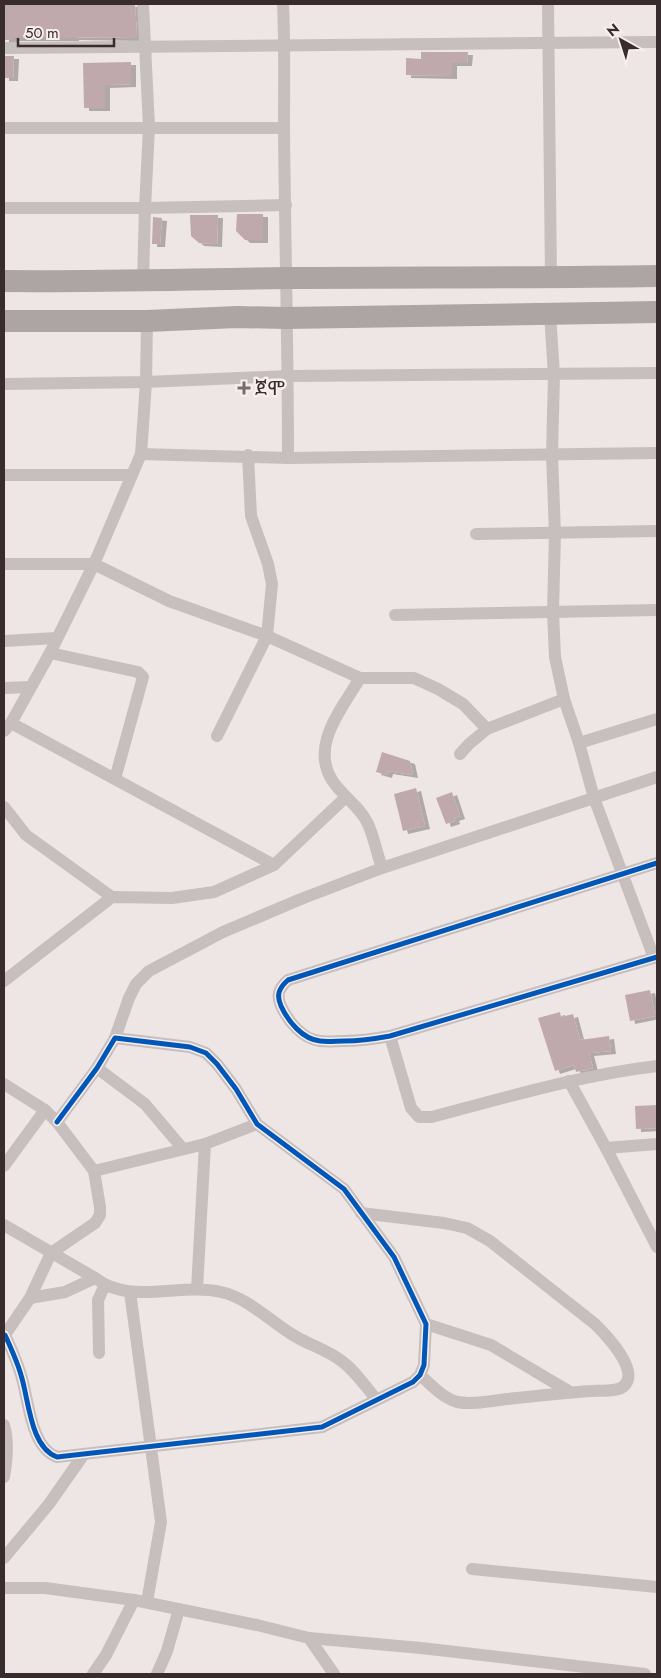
<svg xmlns="http://www.w3.org/2000/svg" width="661" height="1678" font-family="Jost,'Noto Sans Ethiopic',sans-serif">
<style>
.building{fill:#c0a9ad;filter:url(#shadow)}
.lines{fill:none;stroke-linecap:round;stroke-linejoin:round}
.street{stroke:#c7bebe;stroke-width:12}
.highway{stroke:#ada5a4;stroke-width:22}
.cycleway-casing{stroke:#f9eeee;stroke-width:8}
.cycleway{stroke:#0057b8;stroke-width:5}
.poi-dot{fill:#786d6e;stroke:#f9eeee;stroke-width:2}
.labels{text-anchor:middle;stroke-width:5;stroke-linejoin:round;paint-order:stroke}
.poi-label{font-size:20px;fill:#382c2e;stroke:#f9eeee;text-anchor:start}
</style>
<defs>
<filter id="shadow"><feDropShadow dx="5" dy="3" stdDeviation="0" flood-color="#0004"/></filter>
</defs>
<rect width="100%" height="100%" fill="#eee6e4"/>
<!-- building -->
<g class="building">
<polygon points="4,4 135,4 137,38 74,37 74,38 14,38 14,40 4,40"/>
<polygon points="421,52 468,52 467,63 452,63 452,76 406,75 406,58 421,59"/>
<polygon points="4,56 14,56 13,78 4,78"/>
<polygon points="131,62 131,84 105,85 105,108 84,108 83,63"/>
<polygon points="237,214 263,214 263,240 245,240 236,231"/>
<polygon points="190,215 218,215 217,244 199,243 191,236"/>
<polygon points="153,217 162,218 160,244 152,244"/>
<polygon points="382,752 410,761 413,775 388,771 387,775 376,772"/>
<polygon points="416,788 425,826 403,831 394,794"/>
<polygon points="452,792 460,816 454,818 455,821 446,824 436,798"/>
<polygon points="650,990 655,1016 630,1021 625,995"/>
<polygon points="560,1012 561,1017 573,1014 580,1040 609,1036 611,1051 589,1053 593,1068 576,1072 574,1065 555,1071 538,1018"/>
<polygon points="657,1105 657,1128 636,1129 635,1106"/>
</g>
<g class="lines">
<!-- street -->
<g class="street">
<polyline points="143,4 149,127 145,208 143,281"/>
<path d="M283,4C285,45 284,87 284,129C285,238 288,348 288,458"/>
<polyline points="548,4 551,278"/>
<polyline points="4,48 657,42"/>
<polyline points="4,128 284,128"/>
<polyline points="4,208 145,208 286,205"/>
<polyline points="550,314 554,375 552,455 555,533 553,612 555,657 564,699 579,743 594,798 654,958"/>
<polyline points="4,384 146,382 288,376 657,373"/>
<polyline points="141,454 288,458 657,453"/>
<polyline points="4,475 131,475"/>
<polyline points="476,534 657,531"/>
<polyline points="4,564 94,564 169,601 267,636 360,678 414,678 438,689 463,704 487,729 564,699"/>
<polyline points="395,615 657,610"/>
<polyline points="4,641 57,638"/>
<polyline points="50,653 138,672 143,677 115,779"/>
<path d="M360,678C342,709 308,747 334,783C344,797 361,808 368,824C374,837 377,854 382,868"/>
<polyline points="4,688 30,687"/>
<polyline points="11,723 274,865"/>
<polyline points="4,731 11,723 50,653 94,564 141,454 146,382 147,321"/>
<polyline points="217,736 267,636 272,584 268,564 251,516 248,455"/>
<polyline points="579,743 657,719"/>
<polyline points="460,754 469,744 487,729"/>
<polyline points="4,807 26,835 112,897"/>
<path d="M657,863L288,980C279,988 276,995 281,1006C288,1021 302,1039 320,1041C328,1042 336,1041 344,1041C360,1041 374,1039 390,1036L657,957"/>
<polyline points="4,981 112,897 172,898 214,892 274,865 346,797"/>
<path d="M390,1036L411,1108L419,1117H432C507,1097 581,1075 657,1066"/>
<polyline points="115,1038 129,998 136,984 149,971 223,932 301,899 382,868 657,777"/>
<polyline points="97,1068 145,1104 183,1149"/>
<polyline points="569,1081 606,1148 657,1247"/>
<polyline points="4,1084 45,1110 57,1122 94,1171 100,1207 100,1215 95,1223 51,1253 30,1298 4,1336"/>
<polyline points="606,1148 657,1144"/>
<polyline points="4,1166 45,1110"/>
<polyline points="94,1171 205,1144 257,1124"/>
<path d="M361,1213L444,1223L467,1228L490,1241L595,1324C606,1335 639,1369 625,1385C618,1393 600,1390 591,1391C563,1393 535,1396 507,1399C491,1401 473,1405 457,1402C443,1398 431,1385 420,1375"/>
<path d="M4,1225L95,1278C131,1306 180,1282 221,1292C248,1298 270,1321 293,1335C309,1345 328,1350 343,1362C356,1372 366,1387 376,1399"/>
<polyline points="197,1289 205,1144"/>
<polyline points="130,1292 161,1522 147,1602"/>
<polyline points="30,1298 65,1292 95,1278"/>
<polyline points="426,1324 491,1345 570,1392"/>
<path d="M5,1335C11,1348 17,1361 21,1375C29,1400 30,1447 57,1457L322,1427L413,1382L420,1375L424,1365L426,1324L394,1257L344,1189L257,1124L236,1089L217,1064L206,1053L190,1047L115,1038L97,1068L57,1122"/>
<polyline points="99,1353 98,1300 105,1285"/>
<path d="M4,1425C9,1442 7,1460 4,1477"/>
<polyline points="4,1558 49,1504 84,1454"/>
<polyline points="472,1569 657,1587"/>
<polyline points="4,1588 45,1588 134,1600 257,1625 309,1638 334,1674"/>
<polyline points="309,1638 421,1648 645,1674"/>
<polyline points="93,1674 106,1655 134,1600"/>
<polyline points="157,1674 167,1651 179,1609"/>
</g>
<!-- highway -->
<g class="highway">
<path d="M4,281C98,282 193,279 287,278C410,277 534,278 657,276"/>
<polyline points="4,321 147,321 237,317 286,318 657,312"/>
</g>
<!-- cycleway casing -->
<g class="cycleway-casing">
<g id="cycleway">
<path d="M657,863L288,980C279,988 276,995 281,1006C288,1021 302,1039 320,1041C328,1042 336,1041 344,1041C360,1041 374,1039 390,1036L657,957"/>
<path d="M5,1335C11,1348 17,1361 21,1375C29,1400 30,1447 57,1457L322,1427L413,1382L420,1375L424,1365L426,1324L394,1257L344,1189L257,1124L236,1089L217,1064L206,1053L190,1047L115,1038L97,1068L57,1122"/>
</g>
</g>
<!-- cycleway -->
<use href="#cycleway" class="cycleway"/>
</g>
<!-- markers -->
<path class="poi-dot" d="M241.5 380.5h5v5h5v5h-5v5h-5v-5h-5v-5h5z"/>
<g class="labels">
<!-- poi labels -->
<g class="poi-label">
<text x="255" y="395">ጀሞ</text>
</g>
</g>
<!-- border -->
<rect width="661" height="1678" fill="none" stroke="#382c2e" stroke-width="10"/>
<!-- north arrow -->
<g transform="translate(621 40) rotate(321)" stroke="#f9eeee" stroke-width="4" paint-order="stroke">
<path d="M0-4L9 19L0 12L-9 19Z" fill="#382c2e"/>
<text y="-8" font-size="14" font-weight="bold" text-anchor="middle" fill="#382c2e">N</text>
</g>
<!-- scale -->
<path d="M18 38v8h96v-8" fill="none" stroke="#382c2e" stroke-width="2.5"/>
<text x="25" y="38" font-size="15" fill="#382c2e" stroke="#f9eeee" stroke-width="4" paint-order="stroke">50 m</text>
</svg>
